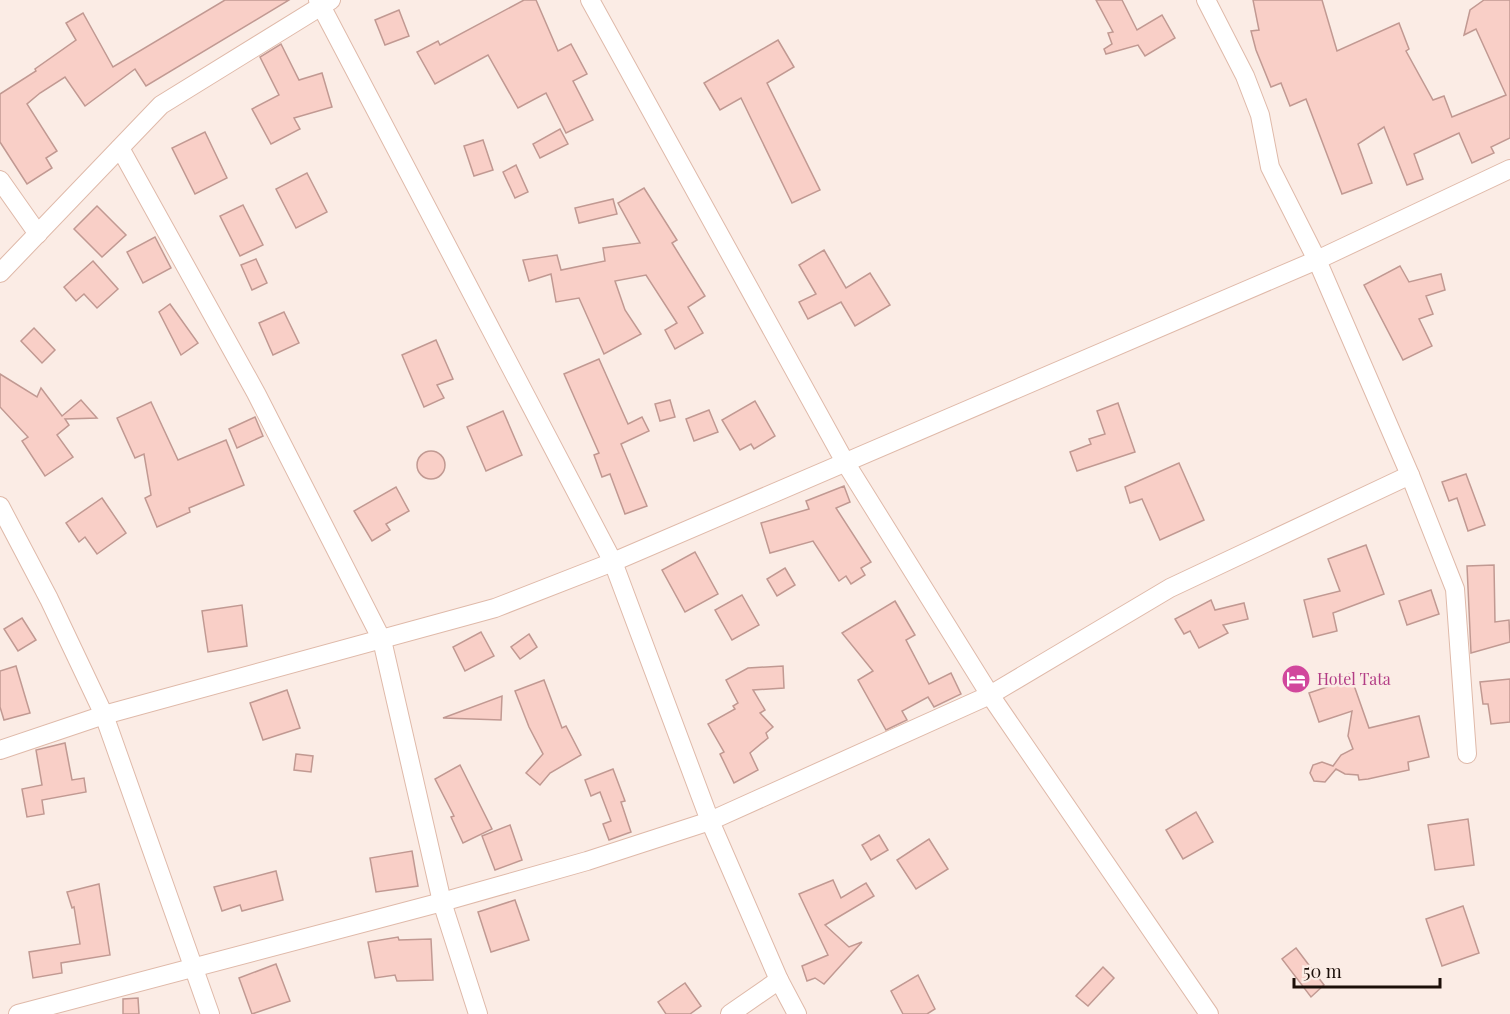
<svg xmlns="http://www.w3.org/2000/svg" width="1510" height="1014" font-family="'Playfair Display',serif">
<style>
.building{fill:#f9cfc7;stroke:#c19992;stroke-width:1.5}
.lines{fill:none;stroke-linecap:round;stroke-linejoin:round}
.minor-casing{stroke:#dfb9a9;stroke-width:20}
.minor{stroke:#fff;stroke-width:18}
.labels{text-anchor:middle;stroke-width:5;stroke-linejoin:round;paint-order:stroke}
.hotel-label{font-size:16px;fill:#b23c85;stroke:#fbece5;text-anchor:start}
</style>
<rect width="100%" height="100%" fill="#fbece5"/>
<!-- building -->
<g class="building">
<polygon points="225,0 289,0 146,86 135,69 85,106 65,77 40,93 27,104 57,151 46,158 52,168 27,184 0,142 0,94 36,71 35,69 76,40 66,23 83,13 113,67"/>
<polygon points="524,0 536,0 558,51 571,44 587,74 573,81 593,120 566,133 546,93 518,108 488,55 435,84 417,52 438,41 440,45"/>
<polygon points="1096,0 1122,0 1137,30 1162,15 1175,38 1145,56 1138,45 1106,54 1104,49 1112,44 1108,33 1113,32"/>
<polygon points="1253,0 1322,0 1337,51 1399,23 1409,49 1406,51 1433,100 1444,96 1452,117 1506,95 1476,29 1464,35 1470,10 1484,0 1510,0 1510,138 1491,147 1494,153 1472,163 1459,133 1414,154 1423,179 1407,185 1384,127 1358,144 1372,183 1342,194 1306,99 1290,106 1281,83 1271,87 1256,50 1251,31 1259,30"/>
<polygon points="399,10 409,36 385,45 375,20"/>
<polygon points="778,40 794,67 767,83 820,190 792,203 741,98 720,110 704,83"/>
<polygon points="281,44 299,80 322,73 332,107 294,118 300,129 271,144 252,109 279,95 260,57"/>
<polygon points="560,129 568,144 540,158 533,144"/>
<polygon points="205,132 227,178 195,194 172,148"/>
<polygon points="483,140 493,170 474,176 464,146"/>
<polygon points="516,165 528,192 515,198 503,172"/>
<polygon points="307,173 327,212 296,228 276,189"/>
<polygon points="644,188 677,240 672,243 705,296 688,307 703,333 675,349 665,330 677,323 646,275 615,281 625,310 641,334 604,354 579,298 556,302 551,274 529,281 523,260 557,255 561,270 605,261 603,248 640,243 618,203"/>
<polygon points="613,199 617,214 579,223 575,208"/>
<polygon points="243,205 263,245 240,256 220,216"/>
<polygon points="97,206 126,235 102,257 74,229"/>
<polygon points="155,237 171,268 143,283 127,252"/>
<polygon points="824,250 846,288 870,273 890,305 855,326 841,302 808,319 799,302 816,294 799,265"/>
<polygon points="256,259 267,283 252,290 241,265"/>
<polygon points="93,261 118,289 97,308 84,294 76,301 64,287"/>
<polygon points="1400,266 1409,282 1441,274 1445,290 1426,296 1433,314 1419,319 1432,346 1403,360 1364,285"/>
<polygon points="170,304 198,343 181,355 159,312"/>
<polygon points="284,312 299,343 273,355 259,323"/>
<polygon points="34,328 55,350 42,363 21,341"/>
<polygon points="436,340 453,379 437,385 444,398 424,407 402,355"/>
<polygon points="599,359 628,424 642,417 649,431 621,444 647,506 625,514 610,474 602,477 594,455 599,453 564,374"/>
<polygon points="0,374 37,397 41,388 62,416 81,400 97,418 65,419 69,425 57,435 73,457 45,476 22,441 28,437 0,407"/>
<polygon points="670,400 675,417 660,421 655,404"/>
<polygon points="755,401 775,436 754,449 751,444 740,450 722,420"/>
<polygon points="151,402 178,460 226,440 244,485 189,508 190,512 157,527 145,498 151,495 144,454 135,458 117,418"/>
<polygon points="1118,403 1135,452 1077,471 1070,452 1091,444 1089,439 1105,434 1097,411"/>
<polygon points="709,410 718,432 694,441 686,419"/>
<polygon points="503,411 522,455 486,471 467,427"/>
<polygon points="255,417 263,436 237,448 229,429"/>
<circle cx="431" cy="465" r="14"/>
<polygon points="1179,463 1204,520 1160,540 1142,499 1130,503 1125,487"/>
<polygon points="1466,474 1485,525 1468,531 1457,498 1449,501 1442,482"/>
<polygon points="844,486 850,502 836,508 871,562 861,568 865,575 851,584 846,576 839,581 813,541 770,553 761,523 809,509 806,501"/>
<polygon points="396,487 409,511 386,524 390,530 372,541 354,511"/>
<polygon points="102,498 126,533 97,554 85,537 79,542 66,523"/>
<polygon points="1366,545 1384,594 1333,613 1337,631 1313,637 1304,600 1340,591 1328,559"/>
<polygon points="695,552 718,594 685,612 662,570"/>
<polygon points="1494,565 1495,622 1509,620 1510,642 1471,653 1467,566"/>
<polygon points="785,568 795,585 777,596 767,579"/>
<polygon points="1431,590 1439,614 1407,625 1399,601"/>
<polygon points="742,595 759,625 732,640 715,610"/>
<polygon points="1211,600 1215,610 1244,603 1248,619 1223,625 1228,633 1199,648 1190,631 1184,634 1175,619"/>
<polygon points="895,601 915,635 906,640 929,684 951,673 961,694 934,707 928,697 902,711 907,720 886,730 858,680 873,671 842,633"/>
<polygon points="242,605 247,646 208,652 202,611"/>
<polygon points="22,618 36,640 18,651 4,629"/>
<polygon points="481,632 494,656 465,671 453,647"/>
<polygon points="529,634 537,647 520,659 511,647"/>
<polygon points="16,666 30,713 4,720 0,707 0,671"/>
<polygon points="783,666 784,688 753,690 765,710 760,713 773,727 766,733 768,738 750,753 758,770 734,783 720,754 724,752 708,724 735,709 733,706 738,703 726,680 748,668"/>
<polygon points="1350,674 1369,728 1419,716 1429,757 1408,762 1409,770 1368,779 1359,780 1358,775 1345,774 1336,769 1325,782 1314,781 1310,773 1313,765 1322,762 1333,766 1341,755 1353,749 1348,736 1352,711 1319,722 1309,693 1333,685 1332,680"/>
<polygon points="1510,679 1510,722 1491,724 1488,704 1483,704 1480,682"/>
<polygon points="544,680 562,728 566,726 581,755 550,773 540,785 526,773 543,754 529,727 515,691"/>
<polygon points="287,690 300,728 263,740 250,703"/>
<polygon points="502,696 501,720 443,718"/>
<polygon points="65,743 72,780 84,778 86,792 42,800 44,814 27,817 22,789 42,785 36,750"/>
<polygon points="296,754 313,756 311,772 294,770"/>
<polygon points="460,765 492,829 463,843 451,817 454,816 435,779"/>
<polygon points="613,769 625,801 621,802 631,832 609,840 603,824 611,821 600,792 591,796 585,780"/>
<polygon points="1196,812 1213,842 1183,859 1166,830"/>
<polygon points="1468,819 1474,865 1435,870 1428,825"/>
<polygon points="510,825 522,860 495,870 482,836"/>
<polygon points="879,835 888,850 871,860 862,845"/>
<polygon points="929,839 948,869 916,889 897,860"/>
<polygon points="412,851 418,886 376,892 370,858"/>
<polygon points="276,871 283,900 242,911 240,905 222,911 214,887"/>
<polygon points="833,880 841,898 866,883 874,896 825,925 849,947 862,942 824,984 815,978 807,981 802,966 828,955 799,894"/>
<polygon points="99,884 110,955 61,963 62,973 33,978 29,952 80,944 74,907 72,908 67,892"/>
<polygon points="515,900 529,940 491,952 478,912"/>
<polygon points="1463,906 1479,953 1442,966 1426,919"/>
<polygon points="398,937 399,940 431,939 433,980 397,981 395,975 375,978 368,942"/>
<polygon points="1296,948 1324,985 1311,997 1282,959"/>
<polygon points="276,964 290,1001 252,1014 239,978"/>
<polygon points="1103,967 1114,978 1088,1006 1076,996"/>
<polygon points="918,975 935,1009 927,1014 903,1014 891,991"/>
<polygon points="685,983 701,1006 690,1014 666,1014 658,1002"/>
<polygon points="138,998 139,1014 123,1014 123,999"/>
</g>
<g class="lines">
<!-- minor casing -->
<g class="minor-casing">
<g id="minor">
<polyline points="318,0 613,562 710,821 779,980 797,1014"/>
<polyline points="590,0 845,462 990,695 1209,1014"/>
<polyline points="1206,0 1245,76 1260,115 1270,167 1317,260 1410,475 1455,589 1467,754"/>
<polyline points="120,148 256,393 382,640 442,902 478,1014"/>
<polyline points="0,180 38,234"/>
<polyline points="0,273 161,105 331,0"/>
<polyline points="0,506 49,599 104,715 210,1014"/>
<polyline points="0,750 104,715 495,608 613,562 1317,260 1510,169"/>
<polyline points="18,1014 442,902 587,861 710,821 990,695 1170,588 1410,475"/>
<polyline points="730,1014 779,980"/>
</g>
</g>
<!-- minor -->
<use href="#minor" class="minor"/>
</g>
<!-- icons -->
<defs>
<g id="hotel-disc" transform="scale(1.5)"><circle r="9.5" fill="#d1479c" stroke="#fbece5"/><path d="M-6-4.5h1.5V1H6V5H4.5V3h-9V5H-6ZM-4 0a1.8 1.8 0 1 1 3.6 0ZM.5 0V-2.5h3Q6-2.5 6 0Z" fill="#fff"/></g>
</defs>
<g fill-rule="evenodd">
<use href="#hotel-disc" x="1296" y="679"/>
</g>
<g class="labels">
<!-- hotel labels -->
<g class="hotel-label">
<text x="1317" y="685">Hotel Tata</text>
</g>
</g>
<!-- scale -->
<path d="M1294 978v9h146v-9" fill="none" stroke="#1c0f09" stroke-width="3"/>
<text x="1303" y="978" font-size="18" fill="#1c0f09" stroke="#fbece5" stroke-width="4.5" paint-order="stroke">50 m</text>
</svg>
